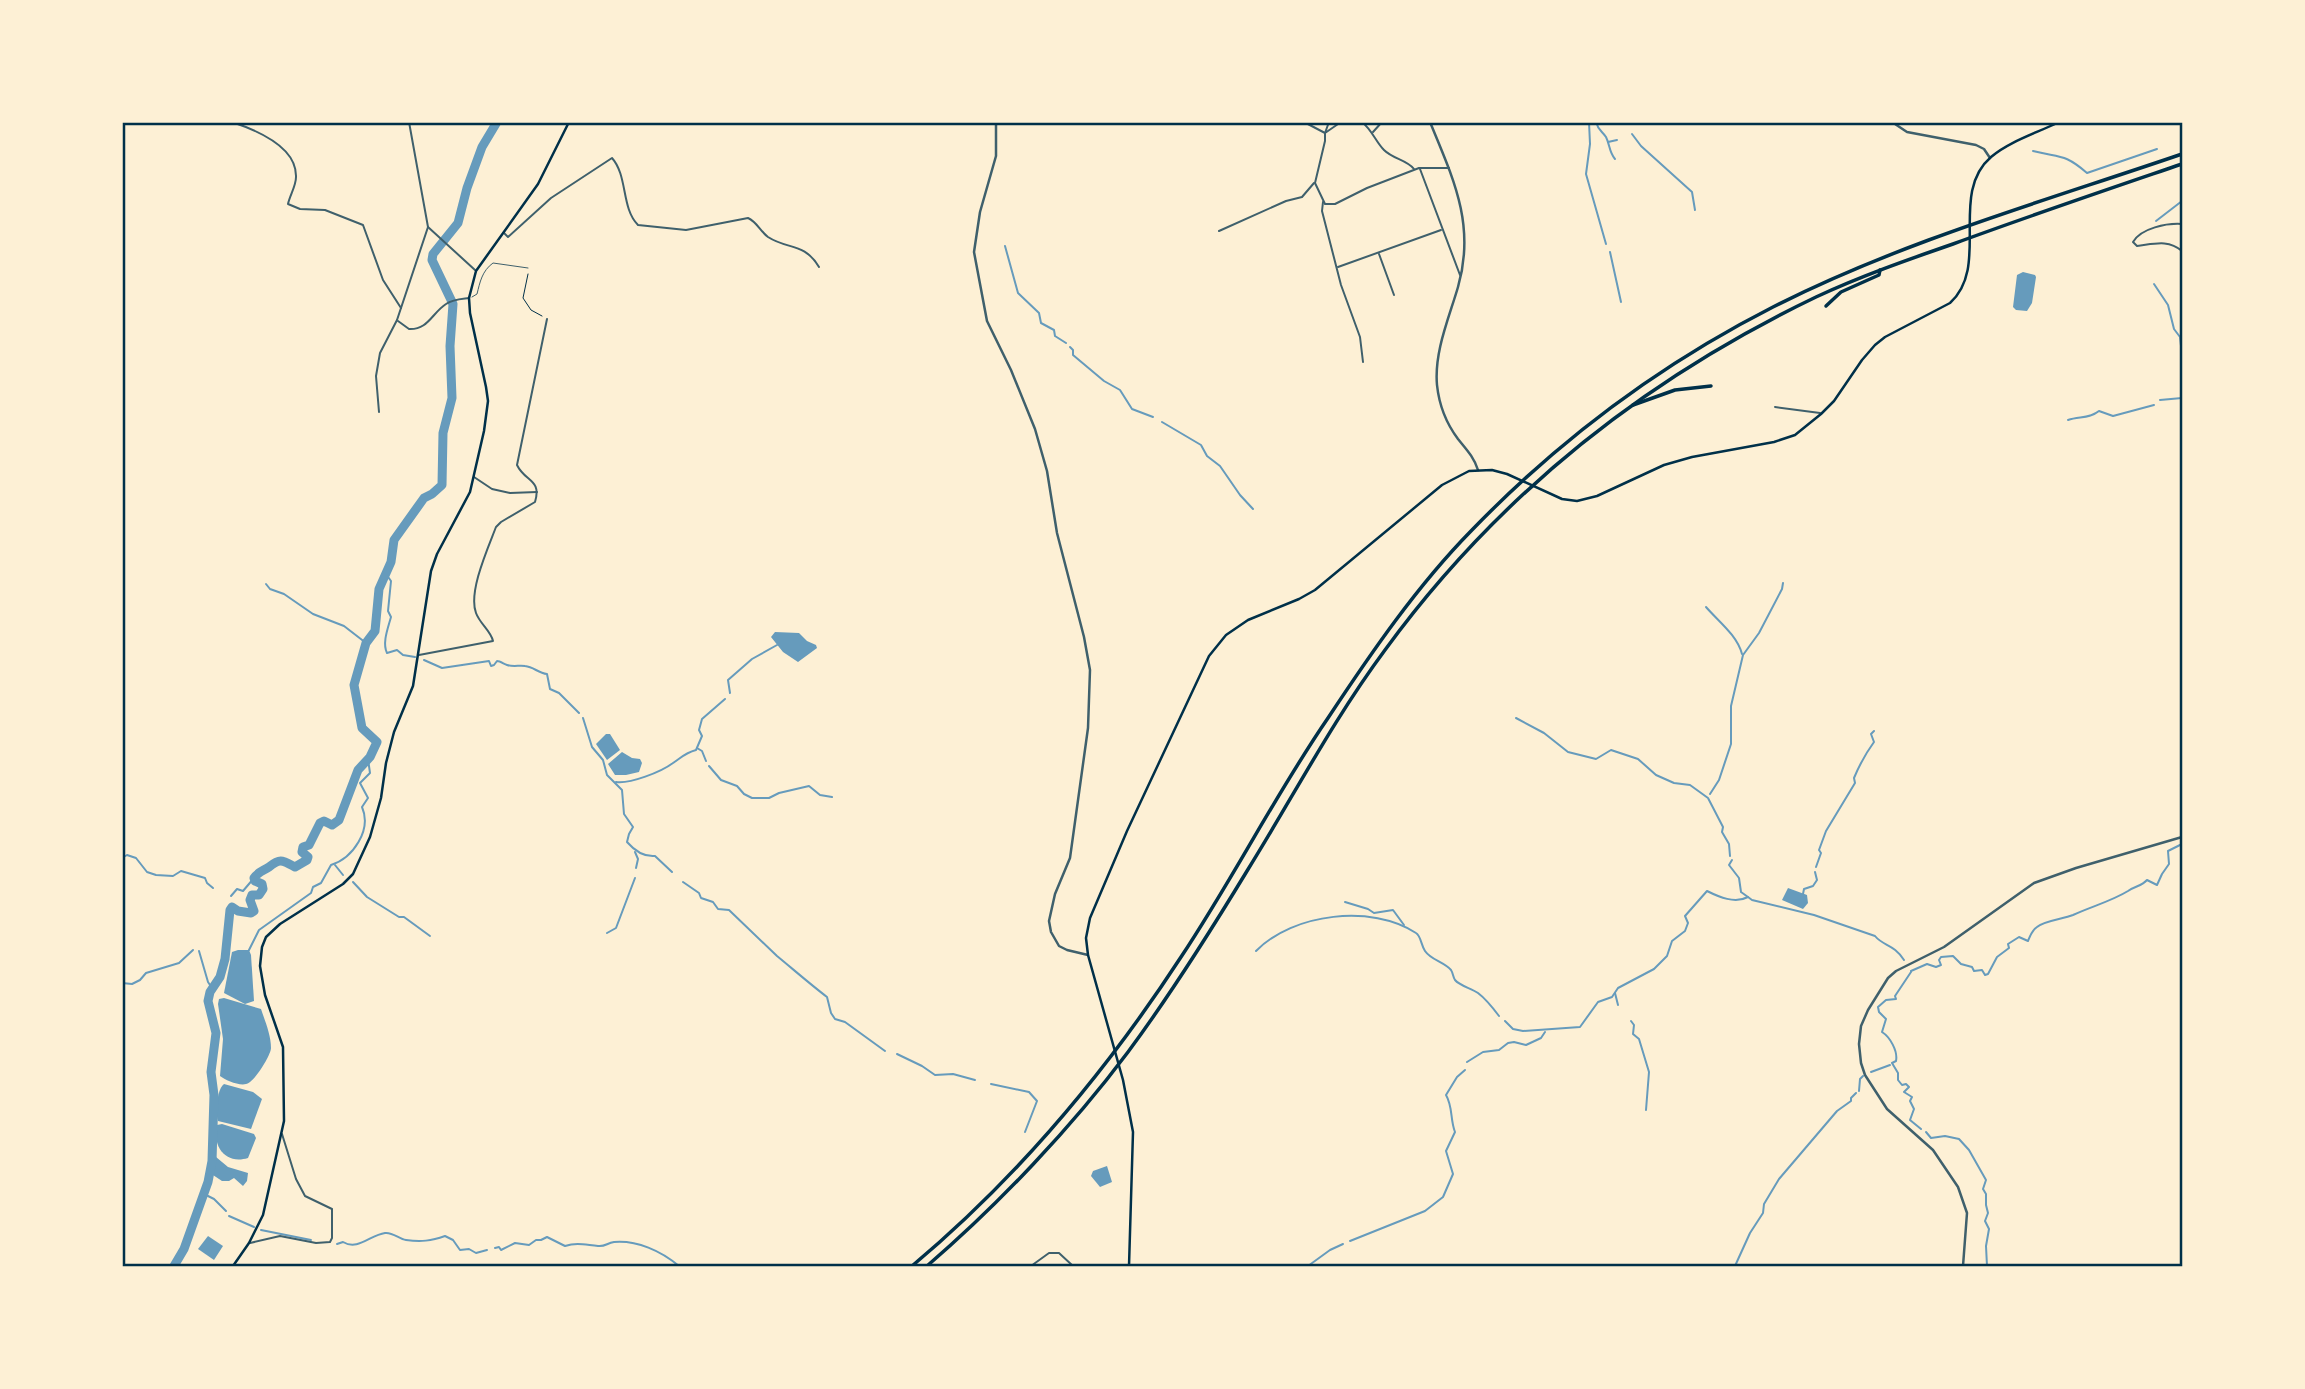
<svg xmlns="http://www.w3.org/2000/svg" width="2305" height="1389" font-family="'Noto Serif',serif">
<style>
.water{fill:#669bbc}
.lines{fill:none;stroke-linecap:round;stroke-linejoin:round}
.stream{stroke:#669bbc;stroke-width:2}
.river{stroke:#669bbc;stroke-width:9}
.path{stroke:#003049;stroke-width:1}
.service{stroke:#3f606c;stroke-width:1}
.minor{stroke:#3f606c;stroke-width:2}
.tertiary{stroke:#3f606c;stroke-width:2.5}
.secondary{stroke:#003049;stroke-width:2.5}
.motorway{stroke:#003049;stroke-width:3.5}
.neatline{fill:none;stroke:#003049;stroke-width:2.5}
</style>
<rect width="100%" height="100%" fill="#fdf0d5"/>
<!-- water -->
<g class="water">
<polygon points="2023,272 2035,275 2036,277 2032,303 2027,311 2016,310 2013,307 2017,275"/>
<polygon points="775,632 799,633 807,641 816,645 817,648 798,662 783,652 771,637"/>
<polygon points="606,734 610,734 620,750 607,760 596,744"/>
<polygon points="622,752 632,758 640,759 642,763 639,772 626,775 615,775 608,764"/>
<polygon points="1788,888 1807,895 1808,903 1803,909 1782,900"/>
<polygon points="238,950 249,950 251,955 254,1001 245,1004 224,993 232,952"/>
<path d="M224,998L261,1009C265,1021 271,1035 271,1048C271,1055 254,1083 246,1084C239,1086 225,1080 220,1076L223,1039L218,1004L219,999Z"/>
<path d="M224,1084L253,1092L262,1099L251,1129L218,1121C215,1112 217,1089 224,1084Z"/>
<path d="M222,1124L254,1134L256,1138L248,1158C225,1165 212,1146 217,1125Z"/>
<polygon points="216,1157 228,1167 248,1173 247,1181 243,1186 234,1178 229,1181 222,1181 213,1175"/>
<polygon points="1107,1166 1112,1182 1100,1187 1091,1176 1093,1171"/>
<polygon points="208,1236 223,1246 214,1260 198,1249"/>
</g>
<g class="lines">
<!-- stream -->
<g class="stream">
<polyline points="1589,122 1590,144 1586,174 1606,244"/>
<path d="M1596,122C1598,130 1602,131 1606,137C1610,145 1609,152 1615,159"/>
<polyline points="1632,134 1641,146 1692,192 1695,210"/>
<polyline points="1608,142 1617,140"/>
<path d="M2033,151C2060,158 2064,153 2087,173L2157,149"/>
<polyline points="2156,221 2182,201"/>
<polyline points="1005,246 1018,293 1039,313 1041,323 1054,330 1055,336 1066,343"/>
<polyline points="1610,252 1621,302"/>
<polyline points="2154,284 2168,305 2174,329 2180,337 2182,355"/>
<polyline points="1070,347 1073,350 1073,355 1104,381 1120,390 1132,409 1153,417"/>
<polyline points="2160,400 2182,398"/>
<path d="M2068,420C2079,416 2089,419 2099,411L2113,416L2154,405"/>
<polyline points="1162,422 1201,445 1207,456 1220,466 1240,495 1253,509"/>
<path d="M386,574L391,581L388,611L391,617C388,628 382,643 387,653L397,650L403,655L415,657"/>
<polyline points="266,584 270,589 284,594 313,614 344,626 366,643"/>
<path d="M1706,607C1718,621 1737,635 1742,654"/>
<path d="M424,660L442,668L489,661L491,666L494,665L497,661C500,661 504,664 507,665C513,667 520,665 525,666C534,667 538,673 547,674L550,689L559,693L579,713"/>
<polyline points="730,693 728,680 752,659 777,645"/>
<path d="M583,718L592,747L603,760L607,775L622,790L624,814L633,827L629,834L627,842C634,850 644,857 655,856L672,872"/>
<polyline points="1516,718 1544,733 1568,752 1596,759 1611,750 1638,759 1656,775 1674,783 1690,785 1708,798 1723,827 1722,832 1729,844 1730,856"/>
<polyline points="697,748 702,751 706,761"/>
<polyline points="709,766 721,780 737,786 744,794 752,798 769,798 779,793 809,786 820,795 832,797"/>
<path d="M616,782C630,784 661,772 673,763C682,757 685,753 696,750L702,736L699,730L702,719L725,699"/>
<polyline points="1710,794 1719,780 1731,744 1731,706 1743,655 1759,633 1782,589 1783,583"/>
<polyline points="122,841 123,845"/>
<polyline points="635,852 638,859 636,868"/>
<polyline points="122,858 127,855 136,858 147,872 156,875 173,876 181,871 205,878 207,883 213,888"/>
<polyline points="1732,860 1729,865 1739,878 1741,892 1748,897"/>
<polyline points="335,865 343,875"/>
<path d="M1816,867L1821,853L1819,850L1826,831L1855,783L1854,778C1859,766 1866,753 1874,742L1871,734L1874,731"/>
<polyline points="353,882 367,897 399,917 404,917 430,936"/>
<path d="M683,882L699,893L701,898L713,902L718,909L729,910L777,956C794,970 810,984 827,997L831,1013L835,1019L845,1022L885,1051"/>
<polyline points="1803,894 1804,889 1813,886 1817,880 1815,872"/>
<polyline points="231,896 237,889 243,891 254,878"/>
<polyline points="1345,902 1368,909 1374,913 1393,910 1404,925"/>
<polyline points="607,933 616,928 635,878"/>
<path d="M249,950L259,930L311,893L313,887L321,883L331,865C353,858 372,830 362,807L368,798L360,783L370,773L368,759"/>
<polyline points="199,951 208,982 212,988"/>
<path d="M1256,951C1293,913 1372,904 1416,933C1421,936 1421,945 1425,951C1431,960 1444,962 1451,970C1453,973 1453,977 1455,980C1460,986 1471,988 1478,993C1486,999 1493,1008 1499,1016"/>
<path d="M1911,971L1927,964L1936,967L1941,965L1939,960L1941,957L1953,956L1961,964L1972,967L1974,971L1982,970L1985,975L1988,974L1997,957L2009,948L2008,944L2019,937L2028,941C2030,936 2032,930 2037,927C2043,921 2063,919 2073,915C2090,907 2112,901 2128,891C2135,886 2142,886 2147,880L2157,885L2162,874L2169,864L2168,851L2182,844"/>
<path d="M1911,972L1895,996L1896,999L1886,1000L1878,1007L1879,1012L1886,1019L1882,1032C1890,1037 1898,1051 1896,1061L1892,1063L1898,1073V1080L1902,1085L1906,1084L1909,1087L1904,1092L1912,1097L1910,1101L1914,1109L1910,1120L1921,1129"/>
<polyline points="122,983 132,984 140,980 146,973 179,963 193,950"/>
<polyline points="1615,993 1618,1005"/>
<path d="M1505,1021L1513,1029L1523,1031L1580,1027L1598,1002L1612,997L1618,988L1654,969L1667,956L1672,941L1685,931L1688,923L1685,916L1707,891C1719,897 1735,904 1748,897L1752,900L1814,915L1875,936C1883,946 1894,944 1904,960"/>
<polyline points="1631,1021 1634,1025 1633,1034 1639,1039 1649,1072 1646,1110"/>
<polyline points="897,1054 922,1066 935,1075 953,1074 975,1080"/>
<polyline points="1467,1062 1483,1052 1499,1050 1508,1043 1514,1042 1526,1045 1541,1038 1545,1032"/>
<polyline points="1871,1072 1890,1065"/>
<polyline points="991,1084 1029,1092 1037,1101 1025,1132"/>
<polyline points="1859,1091 1860,1079 1863,1076"/>
<polyline points="1926,1132 1931,1138 1945,1136 1959,1139 1969,1150 1986,1180 1983,1189 1986,1194 1986,1205 1988,1213 1985,1221 1989,1229 1986,1246 1987,1266"/>
<polyline points="204,1194 214,1199 226,1211"/>
<polyline points="229,1216 254,1227"/>
<polyline points="261,1230 311,1240"/>
<path d="M1350,1241L1425,1211L1443,1197L1453,1174L1446,1151L1455,1132C1450,1119 1453,1107 1446,1095L1457,1077L1465,1070"/>
<path d="M337,1244L343,1242C358,1251 370,1235 385,1233C393,1232 399,1239 406,1240C421,1242 431,1241 445,1236L453,1240L460,1250L469,1249L476,1253L487,1250"/>
<path d="M495,1248L499,1247L501,1250L515,1243L529,1245L536,1240H541L547,1237L565,1246C577,1242 586,1245 598,1246C605,1247 607,1243 614,1242C637,1240 661,1251 679,1266"/>
<polyline points="1308,1266 1330,1250 1343,1244"/>
<polyline points="1735,1266 1750,1233 1763,1213 1764,1204 1779,1179 1837,1111 1851,1101 1851,1098 1856,1093"/>
</g>
<!-- river -->
<path class="river" d="M174,1266L184,1249L208,1182L212,1161L214,1095L211,1072L216,1033L208,1001L210,992L220,977L225,959L230,910L232,907L238,911L251,913L254,911L250,900L252,895H259L263,889L262,884L255,881L254,878C258,872 263,871 269,867C280,858 282,860 295,867L307,860L308,857L302,852L303,847L309,845L320,823L324,821L332,825L339,820L358,770L370,757L377,742L362,728L354,685L366,643L375,631L379,589L391,562L394,540L424,498L432,494L442,485L443,433L452,398L450,346L453,304L432,260L433,254L458,223L467,188L482,147L497,122"/>
<!-- path -->
<polyline class="path" points="528,274 523,298 531,310 542,316"/>
<!-- service -->
<path class="service" d="M472,297L477,294C480,282 482,271 493,263L528,268"/>
<!-- minor -->
<g class="minor">
<path d="M232,122C256,130 297,147 296,177C296,186 290,195 288,204L300,209L325,210L363,225L383,280L401,308"/>
<polyline points="409,122 428,227 475,270"/>
<polyline points="1304,122 1325,133 1341,122"/>
<polyline points="1329,122 1325,133 1325,141 1315,183 1325,204 1335,204 1367,188 1419,168 1449,168"/>
<path d="M1362,122C1372,130 1376,142 1384,150C1393,159 1407,160 1414,169"/>
<polyline points="1373,132 1382,122"/>
<polyline points="1420,169 1460,275"/>
<polyline points="1323,202 1322,211 1341,285 1360,337 1363,362"/>
<path d="M2182,224C2167,223 2141,228 2133,242L2137,246C2154,244 2168,239 2182,251"/>
<polyline points="1219,231 1286,201 1302,197 1314,183"/>
<path d="M504,233L508,237L551,198L612,158C628,176 621,208 638,225L686,230L748,218C757,222 760,231 768,237C788,250 804,242 819,267"/>
<polyline points="1379,254 1394,295"/>
<polyline points="1338,267 1441,230"/>
<path d="M398,321L409,329C428,330 432,313 446,304C453,299 461,299 469,298"/>
<polyline points="1775,407 1820,413"/>
<polyline points="379,412 376,376 380,353 397,320 428,227"/>
<polyline points="474,477 492,489 510,493 537,492"/>
<path d="M419,655L493,641C491,631 480,624 476,613C468,592 488,548 496,527L501,522L535,502C542,479 525,482 517,465L547,319"/>
<polyline points="250,1243 280,1236 316,1243 330,1242 332,1238 332,1209 305,1196 296,1179 282,1134"/>
<polyline points="1031,1266 1049,1253 1059,1253 1073,1266"/>
</g>
<!-- tertiary -->
<g class="tertiary">
<polyline points="996,122 996,156 980,212 974,252 987,321 1011,370 1035,429 1047,471 1057,533 1084,637 1090,670 1088,728 1070,858 1055,894 1049,921 1051,932 1059,946 1067,950 1088,955"/>
<path d="M1430,122C1453,178 1476,225 1458,287C1449,318 1434,352 1437,385C1439,404 1446,423 1458,439C1466,449 1474,457 1478,470"/>
<polyline points="1892,122 1907,132 1976,145 1984,149 1990,158"/>
<polyline points="1963,1266 1967,1213 1958,1187 1933,1150 1887,1109 1865,1075 1861,1063 1859,1044 1861,1026 1868,1010 1888,978 1896,971 1944,947 2034,883 2076,868 2182,837"/>
</g>
<!-- secondary -->
<g class="secondary">
<polyline points="233,1266 249,1243 263,1215 284,1121 283,1047 265,995 260,966 262,947 266,937 280,924 343,884 353,874 370,837 381,798 386,763 394,732 413,686 431,571 437,554 470,492 484,431 488,401 486,387 470,313 469,298 476,271 538,184 569,122"/>
<path d="M1129,1266L1133,1132L1123,1080L1088,955L1086,938L1090,918L1127,831L1209,656L1226,635L1248,620L1299,599L1315,590L1442,485L1469,471L1492,470L1507,474L1562,499L1577,501L1597,496L1664,465L1692,457L1774,442L1795,435L1821,414L1834,401L1862,360L1875,345L1885,337L1950,303C1991,266 1948,194 1991,157C2010,141 2037,133 2059,122"/>
</g>
<!-- motorway -->
<g class="motorway">
<polyline points="1826,306 1841,292 1879,275 1880,270"/>
<polyline points="1633,405 1675,390 1711,386"/>
<path d="M912,1266C1017,1178 1106,1072 1181,957C1233,879 1275,795 1328,718C1371,653 1417,586 1471,531C1558,441 1661,364 1773,307C1903,241 2045,201 2182,154"/>
<path d="M927,1266C998,1205 1072,1127 1128,1052C1171,994 1210,932 1247,871C1293,797 1333,720 1385,650C1498,495 1643,380 1816,297C1861,276 1907,260 1953,244C2029,216 2106,190 2182,164"/>
</g>
</g>
<!-- border -->
<rect width="2305" height="1389" fill="none" stroke="#fdf0d5" stroke-width="248"/>
<rect x="124" y="124" width="2057" height="1141" class="neatline"/>
</svg>
